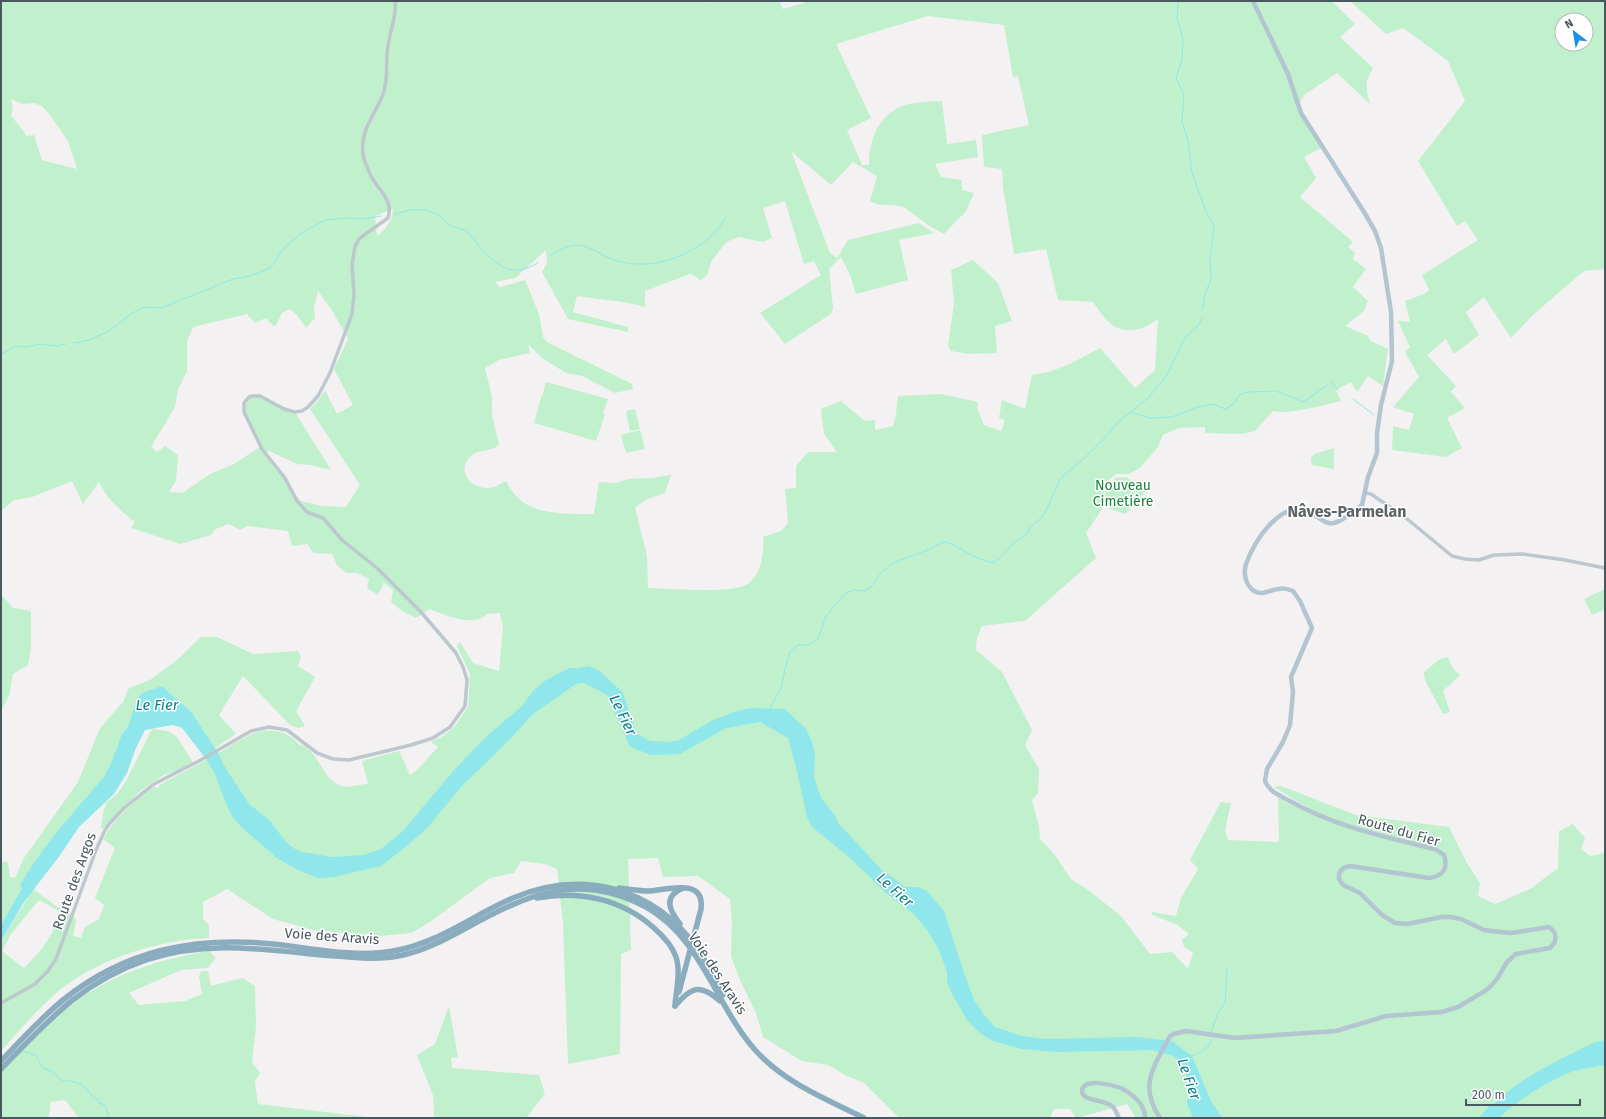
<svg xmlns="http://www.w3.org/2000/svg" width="1606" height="1119" font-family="'Fira Sans',sans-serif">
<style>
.green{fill:#c1f0cc;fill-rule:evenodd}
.water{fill:#8fe7ec}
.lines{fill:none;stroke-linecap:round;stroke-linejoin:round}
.stream{stroke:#8fe7ec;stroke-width:1}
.river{stroke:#8fe7ec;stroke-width:7}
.minor{stroke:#bdc8ce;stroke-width:3.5}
.major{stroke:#b2c5d0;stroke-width:4.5}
.highway{stroke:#8aacbf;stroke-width:5.5}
.labels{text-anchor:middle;stroke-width:3;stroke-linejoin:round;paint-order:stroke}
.park-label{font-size:14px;fill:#18823d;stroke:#fff}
.street-label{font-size:14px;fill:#49585f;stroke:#fff}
.water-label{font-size:15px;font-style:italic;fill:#0e7f87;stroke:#fff}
.quarter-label{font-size:16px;font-weight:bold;fill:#5e6366;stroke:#fff}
</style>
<rect width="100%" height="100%" fill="#f4f1f2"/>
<!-- green -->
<g class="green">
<path d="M1,1H708L709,3L712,1H779L783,9L804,3L803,1H1332L1355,24L1340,37L1373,68C1364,82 1366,89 1370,104L1337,73L1304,95L1297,108L1323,147L1304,157L1316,178L1300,197L1353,242L1348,247L1355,253L1353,259L1366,269L1353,287L1368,301L1364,311L1345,326L1368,336L1371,341L1388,349L1383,386L1368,376L1357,392L1351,382L1336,390L1341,401C1323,405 1291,415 1273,411L1255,431L1241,434L1205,433V427L1179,428L1163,435L1158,447L1141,467L1129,474H1116L1105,483L1102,509L1086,533L1096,558L1025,621L982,626L977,637L976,650L1002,672L1032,730L1025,745L1039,769L1038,793L1032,800L1039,826L1040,839L1054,854L1071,879L1087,889L1121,916L1150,954L1172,952L1188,969L1193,953L1184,947L1182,940L1189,934L1176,924L1152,915V912L1176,916L1181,898L1198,869L1190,860L1221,802L1231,803L1225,830L1228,840L1279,842L1278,798L1310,814L1311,810L1274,787L1281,786L1356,815L1449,827L1467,863L1480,883L1478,896L1495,904L1530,889L1558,868L1559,831L1573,824L1585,838L1581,849L1590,856L1605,853V1118H1136L1127,1104L1077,1118H1076L1070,1109H1054L1050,1118H899L864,1083L845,1075L828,1065L802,1061L763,1037L756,1013L739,978L731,956L732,922L730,899L698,876L663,877L658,858L628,859L631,950L621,954L620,1054L568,1064L563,924L557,869L545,864L521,861L514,873L490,878L427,924L411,933L381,936L313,930L273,919L227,889L203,902V919L209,925V938C159,940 101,958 61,989C39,1007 20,1030 1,1051V941L33,889L56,906L73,914L76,922L73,936L81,938L85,927L99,919L104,905L95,898L115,848L103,839C115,818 134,800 155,786L157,789L161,784C182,773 203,762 224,750C236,743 247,734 262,731C274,729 291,733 298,744C320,749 321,781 342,786C349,788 361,784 368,784L362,761L399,751L410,775L416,771L438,747L431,742L443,736L455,726L468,707L470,674L457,646L460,642L473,663L499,671L503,628L500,613L487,614C474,628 444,615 430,609L416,618L402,611L391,602L393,590L384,583L378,595L367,588L369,579L357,573H346L337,565L332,554L314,553L307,544L292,546L288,531L247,526L240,530L229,524L216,529L211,535L180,544L131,528L135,522C121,511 107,499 99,482L83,504L72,481L32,497L14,500L1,511ZM928,16L1004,25L1013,77L1018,76L1029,125L982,135L984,167L1002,169L1003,188L1014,254L1046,249L1058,300L1093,302C1107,323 1119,338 1147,326C1151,324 1155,321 1158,319L1155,370L1135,388L1100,348C1078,360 1057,372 1032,375L1025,409L1002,400L999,418L1005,420L1001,431L984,425L977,408L978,402L940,394L898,396C896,407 897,415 893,426L875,430V420L865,421L841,401L821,409L824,434L837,452H808L796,466V488L785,489L788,523L781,531L763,537C764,553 762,572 749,583C735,595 669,588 648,588L647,556L635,508L645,500L665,493L671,475L651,478L628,479L616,483L599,482L594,514C575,514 543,515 526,504C517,499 511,490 506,481C501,483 495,488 489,488C471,489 455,471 471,456C478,449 484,452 491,449C494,449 497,446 499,444L492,415V397L485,368L499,360L530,353L528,344L542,358L566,373L582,376L615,393L633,389L632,384L547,342L543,337L539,314L525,280L500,287L495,282L515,278L546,250L547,263L542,272L568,319L628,332V327L573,312L577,296C601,300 622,300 645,307V291L690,274L697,277L700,281L707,275L711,262L726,242L739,237L763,242L772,238L763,208L785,201L804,264L814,261L821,275L760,313L785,344L831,314L833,308L829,269L841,257L850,275L856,294L908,280L899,240L934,233L919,223L848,240L837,258L830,253L791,151L831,185L853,162L877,176L870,201L879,205H892L904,207L928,225L944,234L966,211L974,193L962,190V180L941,177L935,164L978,157L976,140L947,144L942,101C931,101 919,102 908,104C879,112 869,139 869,165H862L847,130L871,118L836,44ZM11,99L22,104L34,103L42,106L50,115L68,141L77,169L42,160L34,135L26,136C22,127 16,123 11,115L13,107ZM393,209C392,221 387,228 377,236L375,216ZM318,291L333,312L348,339L334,369L353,405L337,414L325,390L318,401L310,409L360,485L346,507L322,506L301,501L293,493L285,478L265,453L269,451L297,464L310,465L331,470L295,412L277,406L256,396L246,399L244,412L260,447L234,464L212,473L182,493L169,492L176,481L178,455L165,446L157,452L151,447L175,407L178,389L187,372V341L193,327L247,314L255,323L266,318L273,326L276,325L282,313L290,309L297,315L306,328L315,318L314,308ZM39,900L61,912C51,938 43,949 24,968L2,951L11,934Z"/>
<path d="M1350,1H1605V269L1584,271L1534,314L1511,338L1484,297L1466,312L1479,335L1454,354L1446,339L1427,355L1456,386L1451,392L1465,408L1447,418L1462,448L1446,457L1392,450L1393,426L1409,430L1414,414L1393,407L1419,377L1405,352L1410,347L1398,321L1410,322L1405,301L1424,294L1429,290L1422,275L1478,240L1465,221L1457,226L1418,161L1465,101L1448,61L1403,28L1386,34ZM1562,20H1586V44H1562Z"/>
<polygon points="973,260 998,283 1012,321 995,326 997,353 968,354 951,351 948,346 954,303 951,270"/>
<polygon points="546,382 608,399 603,414 605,415 596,441 534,423 541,397 542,397"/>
<polygon points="635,409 640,429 630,431 626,411"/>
<polygon points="640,430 645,449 626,453 621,435"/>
<polygon points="1334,448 1334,469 1312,465 1311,458 1314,454"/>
<polygon points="1126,477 1146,491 1125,514 1105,507 1104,495 1115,478"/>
<polygon points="1605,589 1605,609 1592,615 1584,599"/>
<polygon points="1,594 13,608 31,611 31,648 28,665 13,674 9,696 1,711 2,664"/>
<polygon points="201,637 217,637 253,654 298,651 301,657 298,666 315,677 296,711 305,726 298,728 290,725 243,676 219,715 236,734 215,748 192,713 162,686 137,699 128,726 121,736 111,763 96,792 74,817 32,872 1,925 1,862 8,862 10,877 15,878 24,858 78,782 100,728 123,702 129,688 150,680 178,659"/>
<polygon points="1447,657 1454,670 1460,675 1443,691 1450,712 1443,714 1425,680 1424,672 1440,659"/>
<polygon points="152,729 168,731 177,737 193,763 177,771 164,775 153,782 138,793 103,829 101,828 103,813 107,802 117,794 126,781"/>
<path d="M209,951L216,958L208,968L181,970L129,993L139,1005L185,1001L202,994L199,977L201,971H208L211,986L242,978L255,986L256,1027L252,1062L260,1073L255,1081L258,1104L376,1118H79L65,1100L50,1102V1110L48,1118H1V1072C25,1049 47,1023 74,1003C113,973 161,959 209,951Z"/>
<polygon points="449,1006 458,1057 451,1058 452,1068 539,1075 545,1094 526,1118 434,1118 433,1095 417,1055 435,1044"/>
</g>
<!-- water -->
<g class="water">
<path d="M589,666L600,671L623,693L637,734L650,741L669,742L679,740L713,720L734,712L750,708L785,709L806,729L812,742L815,756L814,777L821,798L834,814L839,824L882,870L906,887H918L927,891L944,911L964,973L974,1000L985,1016L995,1027L1022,1036L1046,1039L1135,1037L1172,1041L1192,1056L1210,1099L1222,1118H1193L1187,1104L1189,1094L1188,1086L1186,1081V1073L1177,1059L1173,1056L1152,1050L1055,1052L1022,1049L993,1041L981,1034L967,1020L951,992L947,981V972L938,948L927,930L914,914L885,892L850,858L812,827L807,817L796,767L788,738L760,722L726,728L680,754L651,755L630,747L607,695L584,683L576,684L533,714L508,741L461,787L428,827L408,845L381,866L334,877L318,878L298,870L273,856L274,855C262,844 242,830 233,817C226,806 222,792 217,780L216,775L206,759L182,728L173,725L145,730L136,748L127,773L114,794L79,827L61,854L24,902L1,941V925L25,883L74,817L96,792L111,763L121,736L128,726L137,699L142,693L162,686L192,713L219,754L223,764L249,804L269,820L287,843L295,849L302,852L331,857L363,855L381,849L403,831L455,769L488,735L522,706L533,691L546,680L569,668H579Z"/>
<path d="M1605,1044V1065C1592,1067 1578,1069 1566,1074C1544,1084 1516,1101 1499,1118H1479L1489,1106L1505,1097L1537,1075L1562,1064L1595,1047Z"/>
</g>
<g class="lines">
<!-- stream -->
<g class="stream">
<polyline points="1178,1 1177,18 1183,39 1182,60 1176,78 1184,95 1182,121 1188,141 1192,173 1205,209 1214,227 1210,257 1211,279 1204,297 1203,309"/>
<path d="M394,215C414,206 436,207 450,226L465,230L468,232C479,246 497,271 517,270C525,270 532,266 538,263"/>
<path d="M551,255C559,251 568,245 577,245C590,245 602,256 614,260C654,273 703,254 725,219"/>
<polyline points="74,343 89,340 109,331 131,314 144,307 161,308 233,279 251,276 270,268 285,247 295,239 303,232 325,220 349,218 363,219 381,216"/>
<polyline points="1,354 16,346 25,347 41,344 57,346 66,344"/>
<polyline points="1331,382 1339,391"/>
<polyline points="1353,399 1374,415"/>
<polyline points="1131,412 1149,418 1172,417 1197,407 1213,404 1225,409 1234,404 1239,395 1249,392 1276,391 1303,402 1327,385"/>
<polyline points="770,708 781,688 786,665 790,652 798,645 809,645 818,639 826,616 843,596 848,592 854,590 864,591 870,588 881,573 893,563 930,549 939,544 944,542 950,543 973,556 988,562 995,562 999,559 1015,542 1025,536 1030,528 1044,515 1060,480 1066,473 1080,462 1101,442 1117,423 1148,398 1167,375 1186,336 1198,326 1202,318"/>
<polyline points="1211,1032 1218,1013 1225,1003 1227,967"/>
<polyline points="1,1049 2,1049"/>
<path d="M23,1051L35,1055L43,1068L53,1072L61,1080C69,1081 79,1081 86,1088C91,1093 90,1098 98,1099L99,1103L105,1105L109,1118"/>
<path d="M1192,1056C1201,1052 1210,1049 1211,1039"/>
</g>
<!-- river -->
<g class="river">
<path d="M24,885C46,847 77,814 105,781"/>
<path d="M1504,1099C1531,1076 1563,1062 1595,1046L1605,1044"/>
</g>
<!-- minor -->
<g class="minor">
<polyline points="1366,493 1371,494 1406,518 1452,556 1465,559 1479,560 1494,555 1522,554 1565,560 1605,568"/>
<path d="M1,1003L35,984L48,971L56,959L96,850L105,830L110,823L124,808L154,784L199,761L251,731L269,727L287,730L317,753L333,759L349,760L411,745L433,738L450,727L465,706L467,680L463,667L456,653L421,612L377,568L343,541L323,518L307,512L297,501L285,478L262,449L244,412V403L249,397L252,396H260L284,409L295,412L302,411L308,407L318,396L330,373L352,314L354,294L352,265L355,246L360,238L388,218C394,200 378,190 371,176C368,169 363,160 363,153C360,129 376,114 383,94C389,78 385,62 388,46C390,30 397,17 395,1"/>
</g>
<!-- major -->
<g class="major">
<path d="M1119,1118C1117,1114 1116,1110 1113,1107C1106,1099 1082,1102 1082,1091C1083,1077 1113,1085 1121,1088C1129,1092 1140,1100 1143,1109C1145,1111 1145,1115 1145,1118"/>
<path d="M1160,1118C1138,1085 1154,1067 1170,1036L1174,1034L1186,1031L1235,1038L1336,1031L1386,1016L1442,1012L1458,1007L1488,989L1497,979L1507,962L1516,954L1550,948C1557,941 1558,933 1549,927L1511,933L1492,931L1484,930L1461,919L1450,917H1442L1407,924L1395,923L1382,915L1360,893L1343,885L1339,879C1338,871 1343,867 1350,866L1429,878C1444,876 1448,868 1444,855L1435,849C1384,837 1333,826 1288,800C1278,795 1269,791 1265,781L1267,769L1283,742L1290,725L1293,692L1291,677L1312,628L1300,601L1293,591C1288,589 1283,588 1278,589C1270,590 1262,596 1254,591C1246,586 1243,573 1246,564C1254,542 1279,501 1307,511C1317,514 1323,525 1334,523C1343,521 1354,511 1362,505L1368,477L1377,453V433L1381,405L1392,361L1391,312L1381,248L1375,231L1364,212L1301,113L1288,74L1253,1"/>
</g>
<!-- highway -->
<g class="highway">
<path d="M619,888C629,889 640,891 650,891C667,890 705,877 701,909L679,992"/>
<path d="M537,898C579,890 622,899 654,928C663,936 672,945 676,957C681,972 676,990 675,1006"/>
<path d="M680,924C670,911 662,897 683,888"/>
<path d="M675,1006C691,987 700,983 720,1001"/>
<path d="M1,1061C21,1040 41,1018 63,1000C125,950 195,936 273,944C310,948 356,958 393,951C437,944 473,915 513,898C582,869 653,887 697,948C707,962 715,979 723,995"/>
<path d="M1,1069C48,1021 80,983 146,960C205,940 261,949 322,955C349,957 376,961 403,955C426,950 448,938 468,927C529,894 579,871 646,907C702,938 716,1007 756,1051C785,1083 826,1099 864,1118"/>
</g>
</g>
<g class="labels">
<!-- park labels -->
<g class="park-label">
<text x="1123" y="490">Nouveau<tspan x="1123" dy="16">Cimetière</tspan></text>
</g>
<!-- street labels -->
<g class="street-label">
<text transform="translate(1399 830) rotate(16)" y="5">Route du Fier</text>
<text transform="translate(74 881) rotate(-70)" y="5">Route des Argos</text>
<text transform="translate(332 936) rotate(4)" y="5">Voie des Aravis</text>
<text transform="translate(718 973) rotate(57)" y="5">Voie des Aravis</text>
</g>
<!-- water labels -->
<g class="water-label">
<text x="157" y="710">Le Fier</text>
<text transform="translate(623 715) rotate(64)" y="5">Le Fier</text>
<text transform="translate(895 890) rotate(42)" y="5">Le Fier</text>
<text transform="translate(1189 1079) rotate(71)" y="5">Le Fier</text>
</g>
<!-- quarter labels -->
<g class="quarter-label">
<text x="1347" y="517">Nâves-Parmelan</text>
</g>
</g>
<!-- border -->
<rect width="1606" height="1119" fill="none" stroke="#49585f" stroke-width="4"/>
<!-- north arrow -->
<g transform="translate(1574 32) rotate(329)"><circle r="19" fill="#ffffff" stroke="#b6bcbf"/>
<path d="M0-3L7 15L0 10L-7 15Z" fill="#1a91e5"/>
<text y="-6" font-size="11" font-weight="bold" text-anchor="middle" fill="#49585f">N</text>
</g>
<!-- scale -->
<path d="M1466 1099v6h114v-6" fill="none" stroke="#49585f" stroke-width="2"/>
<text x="1472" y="1099" font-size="12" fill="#49585f" stroke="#ffffff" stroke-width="3" paint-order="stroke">200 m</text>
</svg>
